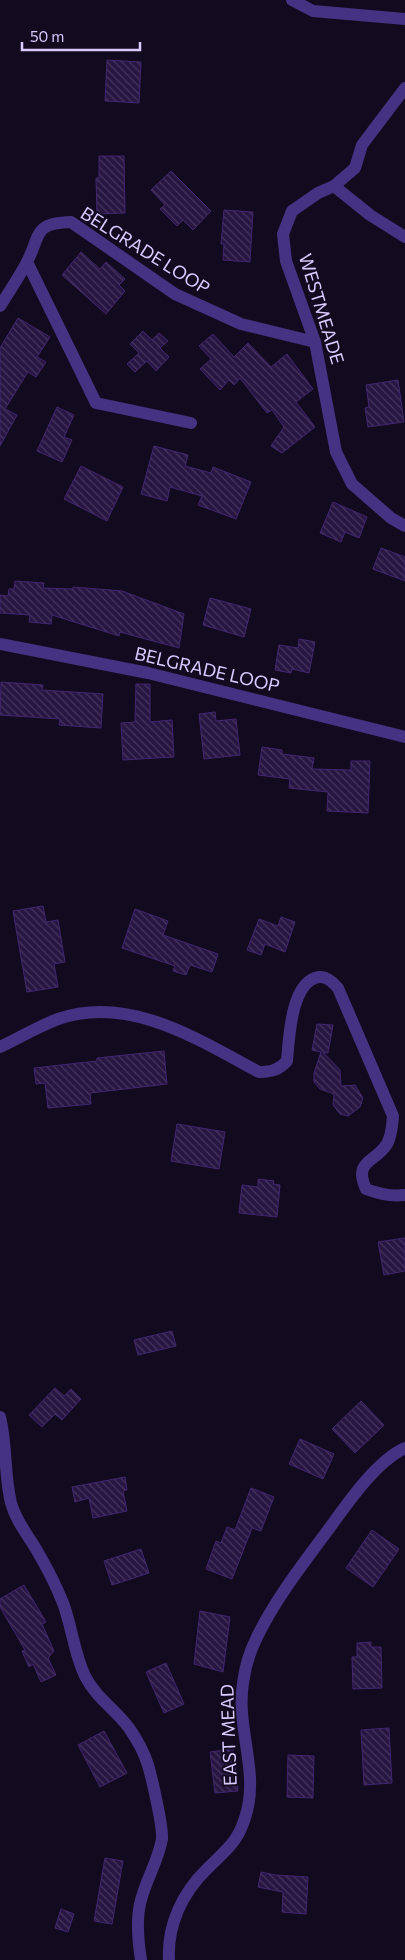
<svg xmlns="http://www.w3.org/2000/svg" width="405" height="1960" font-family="Commissioner,sans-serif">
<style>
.building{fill:url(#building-back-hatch);stroke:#422570}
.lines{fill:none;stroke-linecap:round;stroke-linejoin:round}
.minor{stroke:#443283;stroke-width:12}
.labels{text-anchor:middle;stroke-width:4;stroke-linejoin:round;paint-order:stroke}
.street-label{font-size:18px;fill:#dacaff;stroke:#120b20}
</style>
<defs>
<pattern id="building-back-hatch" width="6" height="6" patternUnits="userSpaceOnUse" patternTransform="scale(1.25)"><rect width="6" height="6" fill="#271542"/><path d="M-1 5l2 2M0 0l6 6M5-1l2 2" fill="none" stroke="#46365e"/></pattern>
</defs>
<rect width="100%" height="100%" fill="#120b20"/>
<!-- building -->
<g class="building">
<polygon points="107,60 141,62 139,103 105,101"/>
<polygon points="99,156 124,156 125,213 97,214 96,178 99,178"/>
<polygon points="171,171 211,211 193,230 183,220 177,226 160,209 165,205 151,190"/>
<polygon points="224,210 253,212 250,262 223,260 224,244 221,244"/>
<polygon points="81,252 100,269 106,262 125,279 119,285 125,291 106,314 62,275"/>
<polygon points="18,318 50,337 37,357 46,362 36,377 28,372 5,409 17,415 0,446 0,348"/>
<polygon points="143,331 152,340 159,333 168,341 160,348 169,357 156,371 147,361 135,372 127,364 139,353 130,344"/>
<polygon points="213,334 234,357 248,343 271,367 287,354 313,389 296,402 315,427 282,453 271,446 284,427 272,410 267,413 240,378 234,385 229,380 220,390 200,369 211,359 199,346"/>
<polygon points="398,380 404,422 368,427 365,408 369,407 366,385"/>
<polygon points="57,407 74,415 64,437 72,440 62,462 37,451"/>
<polygon points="154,446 188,455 185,466 211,473 213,467 251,482 236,519 198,505 202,496 170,487 167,501 141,494"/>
<polygon points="81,466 123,487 107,521 64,499"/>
<polygon points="333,502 367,517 359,538 345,532 341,542 320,533"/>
<polygon points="381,548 405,557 405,581 373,569"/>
<polygon points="15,581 44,583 43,588 73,589 73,587 122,591 184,614 179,648 120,632 119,636 52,615 51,624 29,622 30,615 0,613 0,595 8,596 9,589 14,589"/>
<polygon points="210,598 251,609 244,637 203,625"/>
<polygon points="299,639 315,642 309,673 292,669 291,673 275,670 279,645 298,648"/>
<polygon points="1,682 43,685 42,690 103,694 101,728 59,725 60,719 0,715"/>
<polygon points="136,684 150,684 150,722 172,720 174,757 123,760 121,723 135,722"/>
<polygon points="215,712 216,721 236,719 240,755 204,759 199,714"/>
<polygon points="262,747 282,750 282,754 314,758 312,769 351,770 351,761 370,761 368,813 327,811 328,792 289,788 290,779 258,775"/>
<polygon points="43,906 46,922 58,920 65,962 54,964 58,987 27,992 13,911"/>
<polygon points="135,909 168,921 163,935 218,954 212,972 190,965 186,975 173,971 175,966 122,948"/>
<polygon points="281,917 295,922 285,952 265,944 261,955 247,950 259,919 278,926"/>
<polygon points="317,1024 333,1025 328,1053 323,1052 340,1070 341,1086 355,1085 363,1098 360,1107 348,1116 340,1114 333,1105 334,1094 320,1089 314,1082 314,1073 321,1052 312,1050"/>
<polygon points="164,1051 167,1084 90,1093 91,1104 48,1108 45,1083 36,1084 34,1068 97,1061 97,1058"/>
<polygon points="177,1124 225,1132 219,1169 171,1161"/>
<polygon points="258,1179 274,1181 273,1184 280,1185 277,1217 239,1213 242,1185 258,1187"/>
<polygon points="405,1238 405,1271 384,1275 378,1242"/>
<polygon points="172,1331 176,1346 138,1355 134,1340"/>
<polygon points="55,1388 64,1396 71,1389 81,1399 62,1420 55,1414 42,1427 29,1415"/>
<polygon points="361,1401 384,1425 355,1453 332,1429"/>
<polygon points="300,1439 334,1454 323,1479 289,1464"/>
<polygon points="125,1477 127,1490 123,1491 127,1511 93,1518 89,1498 75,1502 72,1487"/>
<polygon points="251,1488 274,1497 261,1531 252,1528 232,1579 206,1569 216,1541 221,1543 227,1527 235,1530"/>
<polygon points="372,1530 399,1549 373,1587 346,1568"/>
<polygon points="141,1549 149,1573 112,1585 104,1561"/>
<polygon points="24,1585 46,1622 42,1624 54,1651 48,1658 56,1675 41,1682 33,1664 29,1667 22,1651 25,1650 0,1607 0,1599"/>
<polygon points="200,1611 230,1617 223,1672 194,1664"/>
<polygon points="371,1642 371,1647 381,1647 382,1688 353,1689 352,1657 357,1657 357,1643"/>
<polygon points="166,1663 184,1704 164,1713 146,1672"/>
<polygon points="389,1728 392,1783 364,1785 361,1730"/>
<polygon points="104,1731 127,1773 100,1787 78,1745"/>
<polygon points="233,1749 238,1791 215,1793 210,1752"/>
<polygon points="288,1755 314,1756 313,1798 287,1797"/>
<polygon points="105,1858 123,1861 112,1924 94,1921"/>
<polygon points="261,1872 275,1875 308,1877 306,1914 282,1912 283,1892 258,1887"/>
<polygon points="61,1909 74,1914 68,1932 55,1928"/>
</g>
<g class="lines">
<!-- minor -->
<g class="minor">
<polyline points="292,0 313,11 405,19"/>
<polyline points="405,88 362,145 355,168 334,186 318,193 292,211 283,234 286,261 315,342 336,452 352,484 391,518 405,526"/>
<polyline points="334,186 370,215 405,237"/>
<polyline points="27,262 96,403 191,423"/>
<path d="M0,306C9,292 19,277 27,262C41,235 33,223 71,222L175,294L241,324L315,342"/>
<polyline points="0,644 148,673 405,737"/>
<path d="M0,1047C19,1038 39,1026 58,1019C129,994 199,1040 259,1072C271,1072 279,1070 287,1061C289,1038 291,981 319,977C327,976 333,982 338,988L393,1116C392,1126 392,1135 387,1144C375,1163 353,1160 366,1189C379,1194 391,1197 405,1195"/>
<path d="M0,1417C7,1445 4,1474 11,1503C16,1521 27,1534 36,1549C46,1566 56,1585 63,1603C72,1627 74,1653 85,1676C96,1698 115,1709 129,1728C136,1738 144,1752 148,1765C152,1779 163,1826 162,1839C158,1862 145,1881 140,1904C136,1922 138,1941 141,1960"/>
<path d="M169,1960C167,1926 182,1893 207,1869C228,1848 239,1842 247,1811C258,1769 236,1726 243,1683C245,1667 250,1651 257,1637C276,1598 303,1564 328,1530C347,1504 376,1461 405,1448"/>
</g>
</g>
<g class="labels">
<!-- street labels -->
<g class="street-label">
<text transform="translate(145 251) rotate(32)" y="6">BELGRADE LOOP</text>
<text transform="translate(321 309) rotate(73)" y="6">WESTMEADE</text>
<text transform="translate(207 670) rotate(13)" y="6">BELGRADE LOOP</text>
<text transform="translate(229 1735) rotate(-92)" y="6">EAST MEAD</text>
</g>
</g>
<!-- scale -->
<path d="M22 42v8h118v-8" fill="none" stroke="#dacaff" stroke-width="2.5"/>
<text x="30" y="42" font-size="15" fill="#dacaff" stroke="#120b20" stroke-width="4" paint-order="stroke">50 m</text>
</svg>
